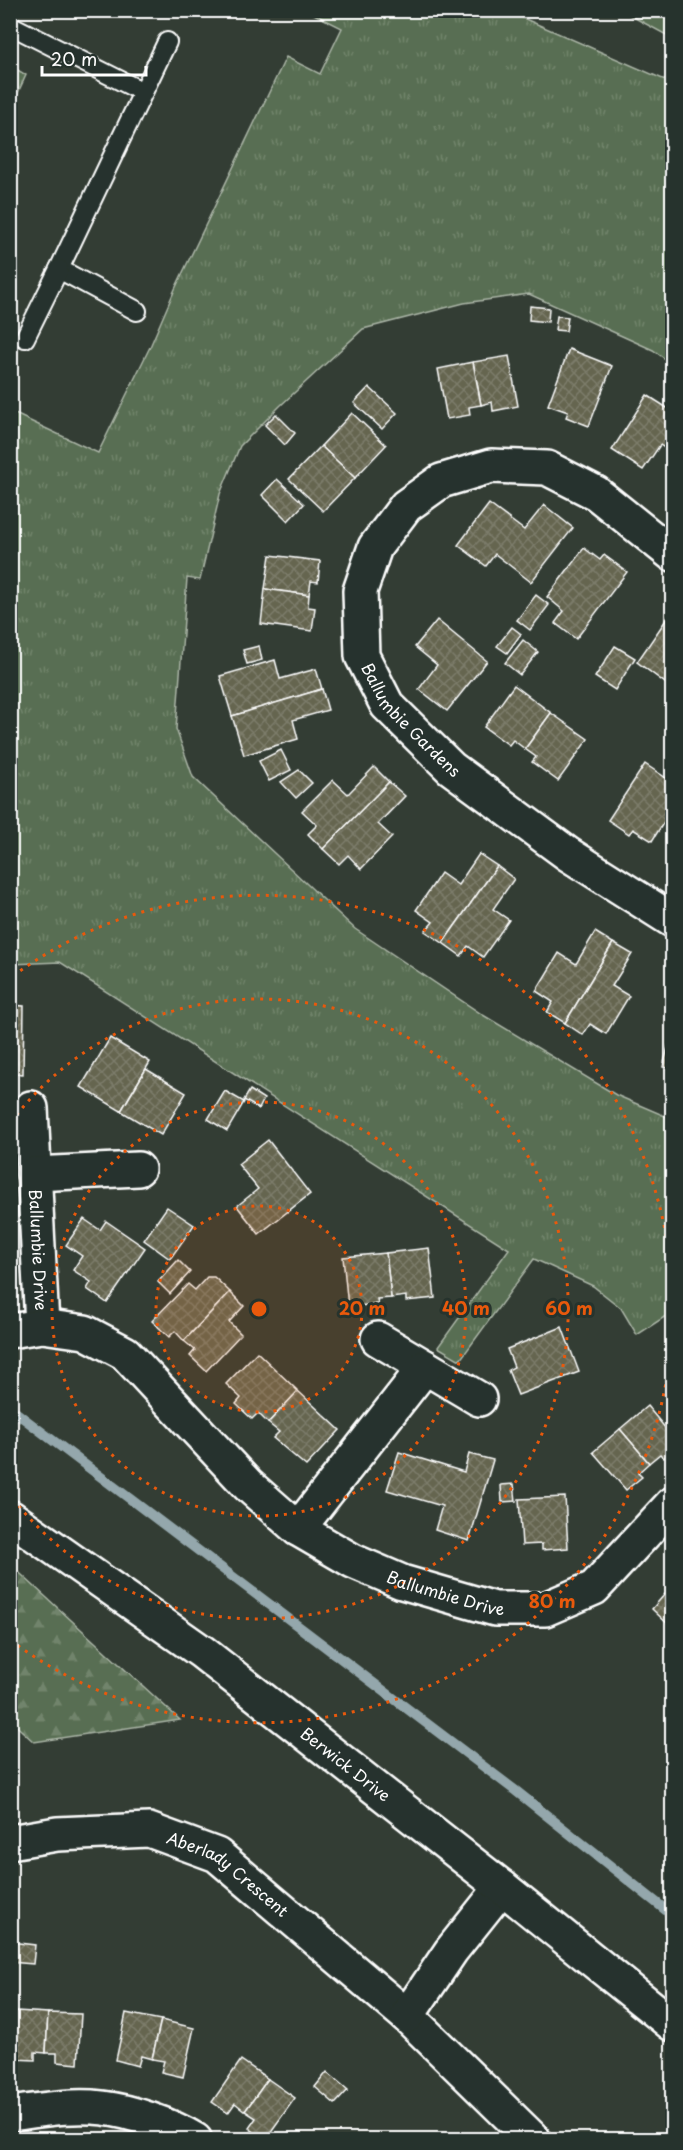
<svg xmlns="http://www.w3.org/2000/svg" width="683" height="2150" font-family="'Playpen Sans',sans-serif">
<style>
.grass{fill:url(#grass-tufts);stroke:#acb6a8;stroke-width:1.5}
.forest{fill:url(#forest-firs);stroke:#acb6a8;stroke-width:1.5}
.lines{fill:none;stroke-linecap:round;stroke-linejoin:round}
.stream{stroke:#94a7ac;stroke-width:10}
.building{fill:url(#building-cross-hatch);stroke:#fff;stroke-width:1.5}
.lane-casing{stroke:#fff;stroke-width:22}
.street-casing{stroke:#fff;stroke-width:38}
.secondary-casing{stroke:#fff;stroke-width:38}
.lane{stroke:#26332d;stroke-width:18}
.street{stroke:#26332d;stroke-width:33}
.secondary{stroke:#26332d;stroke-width:33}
.ring{fill:none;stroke:#e8590c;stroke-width:3;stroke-dasharray:3 6}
.labels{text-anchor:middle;stroke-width:6;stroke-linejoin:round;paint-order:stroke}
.street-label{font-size:16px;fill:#fff;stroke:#26332d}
.centre{fill:#e8590c;stroke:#26332d;stroke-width:3}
.ring-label{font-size:18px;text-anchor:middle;font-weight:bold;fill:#e8590c;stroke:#26332d;stroke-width:6;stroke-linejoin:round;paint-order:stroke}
</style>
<defs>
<pattern id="grass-tufts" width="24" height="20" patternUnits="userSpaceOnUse" patternTransform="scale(1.5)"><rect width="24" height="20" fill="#586e52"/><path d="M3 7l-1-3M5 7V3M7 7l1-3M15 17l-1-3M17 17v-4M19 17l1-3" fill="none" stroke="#71846c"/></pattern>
<pattern id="forest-firs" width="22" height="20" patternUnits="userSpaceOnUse" patternTransform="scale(1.5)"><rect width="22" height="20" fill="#586e52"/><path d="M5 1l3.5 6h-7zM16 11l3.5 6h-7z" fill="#71846c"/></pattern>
<pattern id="building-cross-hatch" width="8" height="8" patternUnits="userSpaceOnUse" patternTransform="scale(1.5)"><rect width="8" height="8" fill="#656550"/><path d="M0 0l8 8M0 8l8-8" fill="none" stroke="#7c7c6a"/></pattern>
</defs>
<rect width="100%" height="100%" fill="#333d34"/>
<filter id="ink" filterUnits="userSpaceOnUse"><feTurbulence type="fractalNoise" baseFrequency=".0167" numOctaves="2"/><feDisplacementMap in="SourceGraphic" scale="12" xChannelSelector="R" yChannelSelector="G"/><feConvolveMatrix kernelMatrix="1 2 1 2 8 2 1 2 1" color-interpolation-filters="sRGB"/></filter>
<g filter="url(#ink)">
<!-- grass -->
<g class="grass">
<polygon points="308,11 507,11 672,83 672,364 653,350 529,294 464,303 363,329 280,406 240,446 220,494 200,580 187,578 176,729 193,777 355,929 483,1015 616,1095 672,1119 672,1312 637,1335 621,1308 593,1286 534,1259 460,1360 438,1347 509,1249 60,962 11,964 11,412 98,453 150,347 175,289 286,57 320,74 342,28"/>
<polygon points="622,11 672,11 672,38"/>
<polygon points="11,66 26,75 11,108"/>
</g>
<!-- forest -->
<polygon class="forest" points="11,1565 180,1720 34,1742 11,1721"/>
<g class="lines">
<!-- stream -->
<polyline class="stream" points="10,1408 516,1791 672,1915"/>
</g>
<!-- building -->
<g class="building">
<polygon points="530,306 549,308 548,322 529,320"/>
<polygon points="557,316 568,317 566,331 555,330"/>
<polygon points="569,349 612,366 589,426 566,417 568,412 548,405"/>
<polygon points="509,356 518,406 493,411 492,402 481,405 473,362"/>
<polygon points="473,362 481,405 469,407 470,415 447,419 438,369"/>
<polygon points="369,387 397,413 382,429 354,403"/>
<polygon points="647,395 672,411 672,453 660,445 643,470 612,450"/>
<polygon points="352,413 386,445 355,478 321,446"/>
<polygon points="276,414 295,433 285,445 265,425"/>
<polygon points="321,446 355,478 323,511 289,479"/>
<polygon points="277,479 304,504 288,521 262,495"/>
<polygon points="489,504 524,530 544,505 573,528 531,582 495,554 486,566 458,545"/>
<polygon points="584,548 600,560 604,555 627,572 576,639 555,623 564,611 547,597"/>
<polygon points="270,555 320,561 318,582 311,581 309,595 265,589"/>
<polygon points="265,589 309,595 308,607 315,608 312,631 261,624"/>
<polygon points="536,595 549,605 530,630 517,620"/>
<polygon points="672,611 672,688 637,662"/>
<polygon points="437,620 487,661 447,711 419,689 437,665 415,647"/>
<polygon points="512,627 521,634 507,653 497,646"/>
<polygon points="523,640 538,652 520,675 505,663"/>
<polygon points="259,646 262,660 247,664 243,650"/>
<polygon points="615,646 635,658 615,690 595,677"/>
<polygon points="275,660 280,679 316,669 322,689 232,716 220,676"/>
<polygon points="514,685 551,713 525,749 513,740 509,745 484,727"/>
<polygon points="322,689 328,710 293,720 298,739 244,755 232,716"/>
<polygon points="551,713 588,739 558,781 532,762 536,757 525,749"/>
<polygon points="281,750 291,770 269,781 259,761"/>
<polygon points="645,764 672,782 672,809 652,841 633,829 629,834 608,820"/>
<polygon points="374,767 389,782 323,849 308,834 317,825 302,811 333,780 348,794"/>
<polygon points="299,770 312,783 296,798 281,782"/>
<polygon points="389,782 405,796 378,824 392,837 361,869 348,855 339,864 323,849"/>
<polygon points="479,854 497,866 443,943 425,931 433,922 416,910 441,873 458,885"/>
<polygon points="497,866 514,879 493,909 509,920 483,957 468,946 461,956 443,943"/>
<polygon points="595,932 613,943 565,1023 547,1012 553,1002 536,991 559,953 576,964"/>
<polygon points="613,943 632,954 612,986 629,996 606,1034 590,1024 583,1035 565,1023"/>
<polygon points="10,1005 24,1006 23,1074 10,1073"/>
<polygon points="672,1031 672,1069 663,1067"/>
<polygon points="110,1038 150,1062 121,1111 81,1087"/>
<polygon points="146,1069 186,1093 161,1135 121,1111"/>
<polygon points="250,1090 264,1099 259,1109 244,1100"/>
<polygon points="225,1091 244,1102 227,1131 208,1119"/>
<polygon points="268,1140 310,1194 259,1234 237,1206 258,1189 238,1164"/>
<polygon points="167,1207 194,1225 170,1259 144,1240"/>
<polygon points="84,1219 100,1230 106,1221 145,1248 107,1303 87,1289 91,1282 73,1270 82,1256 66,1245"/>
<polygon points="429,1248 435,1298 406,1301 406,1296 391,1298 386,1253"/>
<polygon points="386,1253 391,1298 377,1299 378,1304 348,1307 343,1257"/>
<polygon points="178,1260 190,1272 170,1294 158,1282"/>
<polygon points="207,1277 214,1277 230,1292 184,1341 175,1331 169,1337 152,1321 188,1284 195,1290"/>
<polygon points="230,1292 244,1306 229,1322 241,1334 206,1371 190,1356 195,1350 184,1341"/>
<polygon points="562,1327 579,1372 518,1395 508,1370 514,1367 507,1349"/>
<polygon points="257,1352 298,1391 268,1423 258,1413 252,1419 236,1404 241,1398 226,1384"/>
<polygon points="298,1391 340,1430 306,1466 273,1438 279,1432 268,1423"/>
<polygon points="647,1406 672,1436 672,1451 664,1458 660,1454 649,1463 620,1429"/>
<polygon points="620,1429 649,1463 638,1473 642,1477 626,1490 593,1452"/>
<polygon points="399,1452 464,1472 469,1454 493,1460 469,1541 435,1530 442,1506 387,1490"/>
<polygon points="514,1484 516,1501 502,1502 501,1485"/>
<polygon points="565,1497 568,1548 542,1550 542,1544 522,1545 519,1499"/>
<polygon points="665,1594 672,1599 672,1628 652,1609"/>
<polygon points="10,1942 35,1945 33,1964 10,1962"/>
<polygon points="16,2011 48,2013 46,2053 35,2052 35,2060 13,2059"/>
<polygon points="48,2013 81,2014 78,2064 57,2062 57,2053 46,2053"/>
<polygon points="126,2013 161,2020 152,2059 141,2056 138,2066 116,2060"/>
<polygon points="161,2020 194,2028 183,2077 161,2072 164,2061 152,2059"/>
<polygon points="241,2060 268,2079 245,2111 235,2103 228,2113 212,2102"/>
<polygon points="327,2072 348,2090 335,2104 315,2087"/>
<polygon points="268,2079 295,2098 265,2140 249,2128 256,2118 245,2111"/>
</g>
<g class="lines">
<!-- lane casing -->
<g class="lane-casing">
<g id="lane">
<polyline points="10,25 143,92"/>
<polyline points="137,311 59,269 167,42"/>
<polyline points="25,338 59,269"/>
</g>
</g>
<!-- street casing -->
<g class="street-casing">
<g id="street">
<path id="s1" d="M672,554L596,493L547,468L491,466L441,481L406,506L375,547L360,591L362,656L387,705L451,768L568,854L672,920"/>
<path id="s2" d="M31,1108L42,1326"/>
<polyline points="34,1174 138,1169"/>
<path id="s3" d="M10,1331L42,1326L85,1332L125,1353L248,1485L298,1529L353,1561L402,1582L495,1609H545L594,1588L672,1504"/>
<polyline points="378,1339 479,1399"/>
<polyline points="298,1529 425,1367"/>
<path id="s4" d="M10,1842L57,1834L149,1830L217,1855L407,2016L534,2140"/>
<polyline points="407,2016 451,1951 502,1887"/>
<path d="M10,2114C41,2110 72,2104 103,2108C130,2111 171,2125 195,2140"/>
</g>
</g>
<!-- secondary casing -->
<g class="secondary-casing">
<g id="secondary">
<path id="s5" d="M10,1517L202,1652L502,1887L672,2024"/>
</g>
</g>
<!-- lane -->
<use href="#lane" class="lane"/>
<!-- street -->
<use href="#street" class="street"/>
<!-- secondary -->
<use href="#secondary" class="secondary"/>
</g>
</g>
<!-- distance rings -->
<circle cx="259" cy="1309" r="103" fill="#e8590c" fill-opacity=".12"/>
<g class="ring">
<circle cx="259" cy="1309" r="103"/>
<circle cx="259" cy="1309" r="207"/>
<path d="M11 1122A310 310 0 1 1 11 1496"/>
<path d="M672 1331A414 414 0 0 1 13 1642M13 976A414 414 0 0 1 672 1287"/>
</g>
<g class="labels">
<!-- street labels -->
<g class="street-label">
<text dy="6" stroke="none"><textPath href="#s1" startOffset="548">Ballumbie Gardens</textPath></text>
<text dy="6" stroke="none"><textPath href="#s2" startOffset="142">Ballumbie Drive</textPath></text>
<text dy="6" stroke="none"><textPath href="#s3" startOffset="530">Ballumbie Drive</textPath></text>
<text dy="6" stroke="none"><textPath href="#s5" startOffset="417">Berwick Drive</textPath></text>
<text dy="6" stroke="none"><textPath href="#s4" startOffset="231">Aberlady Crescent</textPath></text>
</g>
</g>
<circle cx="259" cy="1309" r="9" class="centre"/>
<g class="ring-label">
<text x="362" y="1315">20 m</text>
<text x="466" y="1315">40 m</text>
<text x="569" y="1315">60 m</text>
<text x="552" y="1608">80 m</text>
</g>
<!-- margin -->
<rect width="683" height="2150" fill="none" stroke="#26332d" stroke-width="36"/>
<rect x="18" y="18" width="647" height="2114" fill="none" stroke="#fff" stroke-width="2" filter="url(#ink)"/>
<!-- scale -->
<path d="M42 66v9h104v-9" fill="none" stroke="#ffffff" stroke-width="3"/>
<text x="51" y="66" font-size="18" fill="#ffffff" stroke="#26332d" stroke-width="4.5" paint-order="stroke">20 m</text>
</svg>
